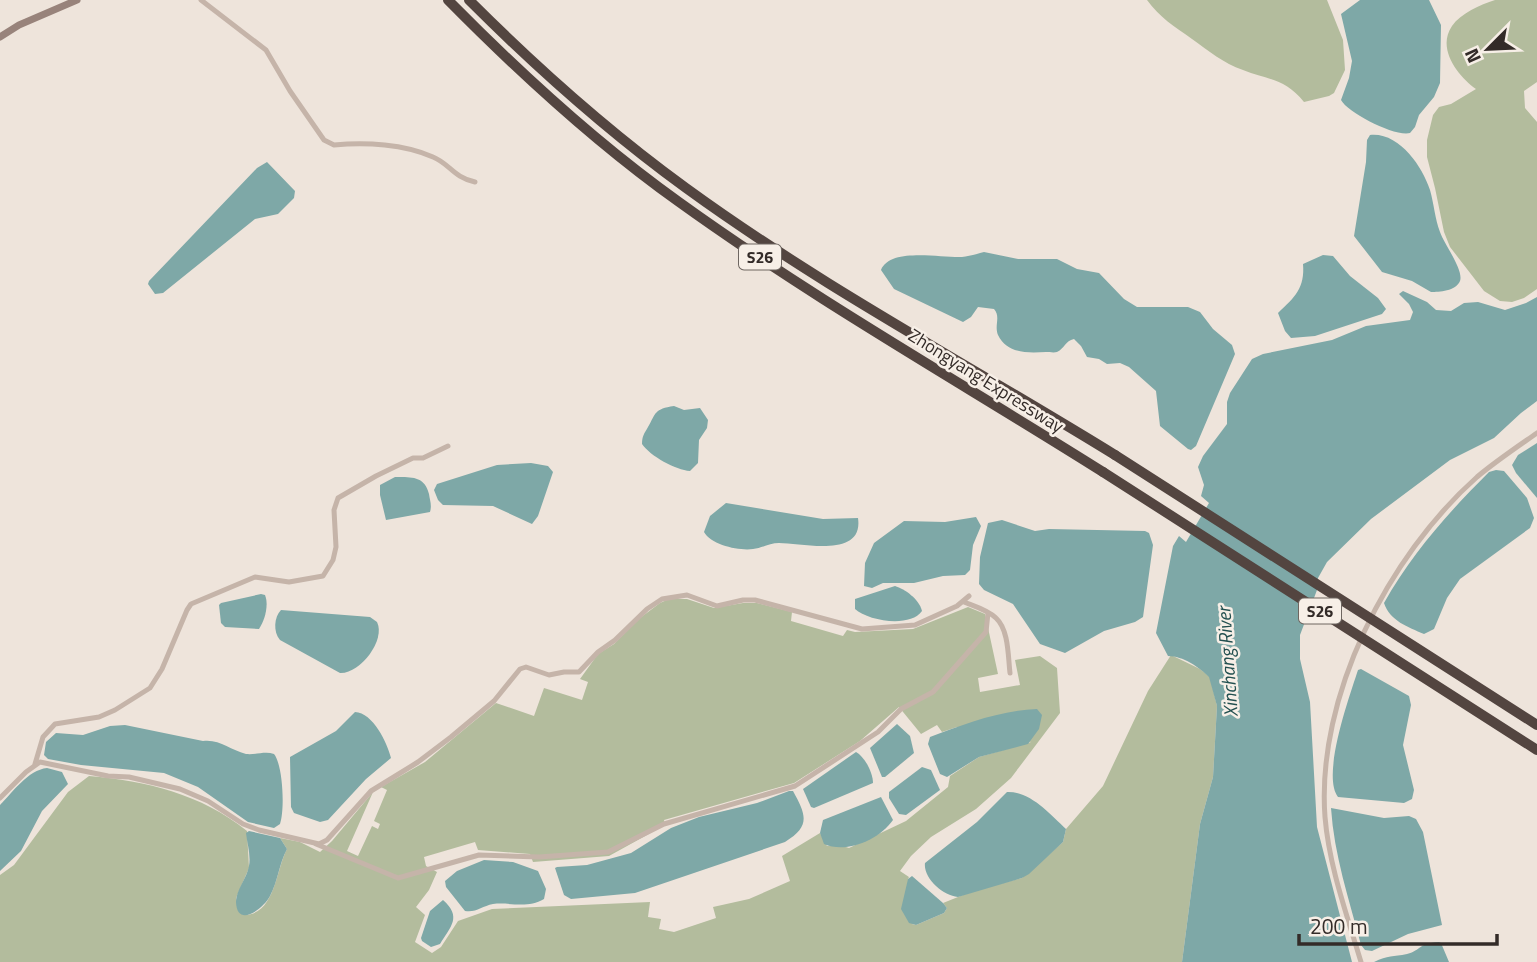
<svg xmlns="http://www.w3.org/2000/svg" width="1537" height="962" font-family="'Titillium Web',sans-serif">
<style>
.green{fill:#b3bc9d;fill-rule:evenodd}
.water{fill:#7ea8a7}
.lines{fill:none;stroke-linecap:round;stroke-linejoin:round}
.street{stroke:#c5b4a9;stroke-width:5}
.secondary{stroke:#98837b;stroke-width:7}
.highway{stroke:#534540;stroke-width:10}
.highway-bridge{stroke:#534540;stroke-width:10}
.labels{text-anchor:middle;stroke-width:5;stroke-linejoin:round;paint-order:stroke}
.shield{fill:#f7efe7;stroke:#6e6661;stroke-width:2}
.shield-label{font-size:16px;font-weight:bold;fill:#332b28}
.street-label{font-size:18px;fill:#332b28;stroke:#f7efe7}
.water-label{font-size:19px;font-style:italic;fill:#224f4f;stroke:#f7efe7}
</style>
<rect width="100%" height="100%" fill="#eee4db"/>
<!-- green -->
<g class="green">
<path d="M1147,0H1327L1343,40L1345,70L1334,93L1329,96L1304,102C1285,78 1268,80 1243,70C1223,63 1209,51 1192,39C1174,26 1160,18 1147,0Z"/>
<path d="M1495,0H1537V82L1524,91L1525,108L1537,122V289L1524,298L1512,302L1500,301L1484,291L1450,247L1444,232L1435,188L1427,157V140L1433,115L1439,107L1451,104L1476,89C1459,77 1436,49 1452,26C1461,13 1480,5 1495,0Z"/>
<path d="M669,599H687L714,608L743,603H757L792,612L791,621L843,636L847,630L855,632L913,629L968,607L985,614L998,674L978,678L980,692L1020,685L1015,660L1040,656L1057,668L1060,713L1011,778L976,809L931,837L911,856L900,871L909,877L908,879L912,924L916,925L944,913L947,908L943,903L973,891L1022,878L1063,842L1066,829L1103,786L1148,691L1171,655L1200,669L1210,677L1217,706L1213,777L1200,824L1182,962H0V875L14,865L68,792L89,776C147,781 201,794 247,831L249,868L236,898L243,915C275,916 276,869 287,849L280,838L300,842L320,852L332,841L373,792L347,851L358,856L372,826L378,829L380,824L374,821L387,790L381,787L425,762L496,703L534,716L544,688L582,700L588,682L580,679L598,654L614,644L640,618L660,603ZM899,707L921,734L937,725L942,732L957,727L1031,742L979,757L950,776L948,787L906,821L849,848L843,846H827L820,833L782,856L790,881L749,899L713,907L716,918L674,932L659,929L661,919L648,917L650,902L492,909L458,921L441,947L432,953L415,942L425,915L416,907L429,890L437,872L426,866L424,857L475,842L478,850L530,854L533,862L609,856L665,825L664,820L794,783L860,741Z"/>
</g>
<!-- water -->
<g class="water">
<path d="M1360,0H1429L1441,25L1440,83L1434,97L1419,115L1415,127L1410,133C1395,137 1348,113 1341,100L1349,78L1352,61L1341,14Z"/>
<path d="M1370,135C1399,132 1422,166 1430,190C1434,204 1435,219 1440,232C1444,244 1464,270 1460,281C1456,291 1439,292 1431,292L1412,281L1382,272L1354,236L1366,162L1367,140Z"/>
<polygon points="267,162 295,191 294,198 278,214 255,219 163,293 155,294 148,284 149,281 257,168"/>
<path d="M984,252L1018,259H1057L1077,269L1099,273L1124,299L1137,307H1188L1200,312L1213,329L1232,345L1235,354L1196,446L1191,450L1188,449L1160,426L1156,391L1129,367L1120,363L1107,364L1099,359L1087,357L1081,346L1074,339C1065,341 1065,348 1057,352C1054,353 1049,352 1046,352C1028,353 1007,354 998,335C994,325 1001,317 994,309L978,307L971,317L963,322L894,289L881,270C890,247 941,258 962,257C969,256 977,254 984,252Z"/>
<path d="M1323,255L1333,256L1350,276L1378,298L1386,309L1382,314L1315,336L1291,338L1285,331L1278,313C1295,297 1305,288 1303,264Z"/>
<path d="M1403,291L1427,302L1436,310L1451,311L1464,303L1478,302L1505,310L1526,303L1537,297V401L1521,413L1494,438L1450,460L1371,519L1327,562L1318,578L1317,590L1300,635V659L1310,702L1317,827L1352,962H1182L1200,824L1213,777L1217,706L1209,677C1199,667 1183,656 1168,656L1156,633L1173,546L1179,536L1186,542L1209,503L1201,496L1204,485L1198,467L1203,456L1227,424V402L1230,393L1252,359L1263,354L1332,340L1366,326L1410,320L1413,312L1409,304L1399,294Z"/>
<path d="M674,406L684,410L700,408L708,420L707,428L699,440L698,463L690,471C676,470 650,456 642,444C642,436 644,434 648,427C656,413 654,409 674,406Z"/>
<polygon points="1537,443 1537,498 1516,473 1512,465 1518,455"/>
<polygon points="531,463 548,466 553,472 538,516 532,524 493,506 443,505 438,500 434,490 437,484 497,465"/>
<path d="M1496,470L1504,471L1527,498L1534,518L1530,528L1460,579L1447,598L1434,629L1424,634C1408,627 1390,621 1384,603C1412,553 1449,512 1489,472Z"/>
<path d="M395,477C411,477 425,476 429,494C430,501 432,505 430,512L386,520L380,495V485Z"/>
<path d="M726,503L823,519L858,518C864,559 802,543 779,543C770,543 762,548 753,549C739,551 711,545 704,532L710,516Z"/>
<polygon points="976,517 981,526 973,545 970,570 965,575 943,576 914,583 883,583 872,588 864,586 865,563 874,543 904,521 945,522"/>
<polygon points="1002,520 1035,531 1049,529 1145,531 1149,533 1153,545 1143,617 1135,622 1104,631 1065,653 1040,644 1013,604 984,590 979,584 980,557 988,523"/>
<path d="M895,586C905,589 919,599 922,611C910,628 868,621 855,609V599Z"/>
<path d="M261,594L265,595C269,605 265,620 259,629L225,627L221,623L219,605L221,603Z"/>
<path d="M281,610L370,617L377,622C386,640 360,674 340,673L280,640C273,632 274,617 281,610Z"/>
<path d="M1361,669L1409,696L1411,705L1403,745L1414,790L1412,799L1404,803L1338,797C1321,775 1350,695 1358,670Z"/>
<path d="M1037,709L1042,715L1039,729L1028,744L979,757L947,777L940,774L928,744L930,737C964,724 1001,710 1037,709Z"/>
<path d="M355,712C373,713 387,742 391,758L366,779L328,820L320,822L294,813L291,807L290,757L336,731Z"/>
<polygon points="897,724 910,736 914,753 885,777 882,777 870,748"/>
<path d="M125,725L203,741C220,739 230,750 246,754C256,755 265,751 274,754C283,765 285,810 280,824L274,828L248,822L198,787L164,773L81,765L48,759L44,755L46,742L56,733L83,735L110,726Z"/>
<path d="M856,752C865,757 873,773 873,783L814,808L811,807L803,789Z"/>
<polygon points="922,767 931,770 940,790 906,815 899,814 889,798 889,792"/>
<path d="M47,768L62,772L68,784L42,811L21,851L0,871V805C13,792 28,770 47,768Z"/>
<path d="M789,791H793C806,815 811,826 785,842L635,893L571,899L564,895L555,868L557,867L587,865L631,853L671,828L699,817L757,803Z"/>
<path d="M1007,792C1030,791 1050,814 1066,829L1063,842L1029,874L1022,878L958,897C943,896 923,878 925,863L977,822Z"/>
<path d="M881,797L893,820C879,840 846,854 824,844L820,833L823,820Z"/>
<path d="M1331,808L1384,818L1409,816L1416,819L1423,832L1442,925L1408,934L1372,951L1365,950L1361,945C1349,899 1334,855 1331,808Z"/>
<path d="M249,831L280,838L287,849C279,864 278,881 270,896C264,908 237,929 236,902C236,890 247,878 249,866C251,855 247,843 246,833Z"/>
<path d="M484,860L513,862L538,871L546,889L544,899C527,909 511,902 493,904C482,906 476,913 465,911L446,887L445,881L457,871Z"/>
<polygon points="912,876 943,903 947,908 944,913 916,925 909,923 901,909 908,879"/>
<path d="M443,900C462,917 451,926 440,944L431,947L422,941L421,938L430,911Z"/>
<path d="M1439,942L1441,943L1449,962H1374C1388,955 1393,957 1407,954C1422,950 1418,943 1439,942Z"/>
</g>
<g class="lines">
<!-- street -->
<g class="street">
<path d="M201,0L266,50L290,91L324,140L334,145C366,142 404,144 433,157C450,164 453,177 475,182"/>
<path d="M964,602C974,606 988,610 996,618C1009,630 1008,657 1010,673"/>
<polyline points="35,764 43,737 55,724 99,717 115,710 150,688 162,669 187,610 191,604 255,577 289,582 323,576 333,560 336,547 334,510 338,498 376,476 413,458 423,458 448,446"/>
<polyline points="0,798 26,772 40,762 108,776 129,777 180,789 208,801 243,824 259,830 319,844 327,840 371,791 418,762 451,737 494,701 520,669 526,667 549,675 564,672 579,672 598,652 615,640 647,609 662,599 687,595 717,606 743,600 755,600 862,629 915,625 957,606 969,596"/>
<polyline points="316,844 398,878 479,855 539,857 608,852 664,824 795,786 878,732 901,709 933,692 986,632 988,613"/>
<path d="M1361,962C1347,915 1329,866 1325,817C1316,697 1388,556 1477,477C1496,461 1517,447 1537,433"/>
</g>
<!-- secondary -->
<polyline class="secondary" points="0,37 19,25 77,0"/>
<!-- highway -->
<g class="highway">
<path d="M448,0C519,72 596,143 679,202C815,300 962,383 1103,472"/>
<path d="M469,0C536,67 609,132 686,188C822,287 971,366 1115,455"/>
</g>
<!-- highway-bridge -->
<g class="highway-bridge">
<polyline points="1115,455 1537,725"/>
<polyline points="1103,472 1537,750"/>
</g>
</g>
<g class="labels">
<!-- shield labels -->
<g class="shield">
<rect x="739" y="244.5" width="42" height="25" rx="5"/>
<rect x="1299" y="598.5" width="42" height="25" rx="5"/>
</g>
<g class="shield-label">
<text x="760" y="263">S26</text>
<text x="1320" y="617">S26</text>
</g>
<!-- street labels -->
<g class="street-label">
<text transform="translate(986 381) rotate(32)" y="6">Zhongyang Expressway</text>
</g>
<!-- water labels -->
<g class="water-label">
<text transform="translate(1227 662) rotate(-94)" y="7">Xinchang River</text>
</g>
</g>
<!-- north arrow -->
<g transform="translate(1488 49) rotate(246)" stroke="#f7efe7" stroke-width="5" paint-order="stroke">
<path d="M0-5L12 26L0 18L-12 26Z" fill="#332b28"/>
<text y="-10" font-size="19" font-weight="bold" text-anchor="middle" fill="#332b28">N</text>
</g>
<!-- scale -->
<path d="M1299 934v10h198v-10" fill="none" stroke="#332b28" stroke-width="3.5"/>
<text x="1310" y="934" font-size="21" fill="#332b28" stroke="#f7efe7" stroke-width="5" paint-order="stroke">200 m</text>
</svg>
